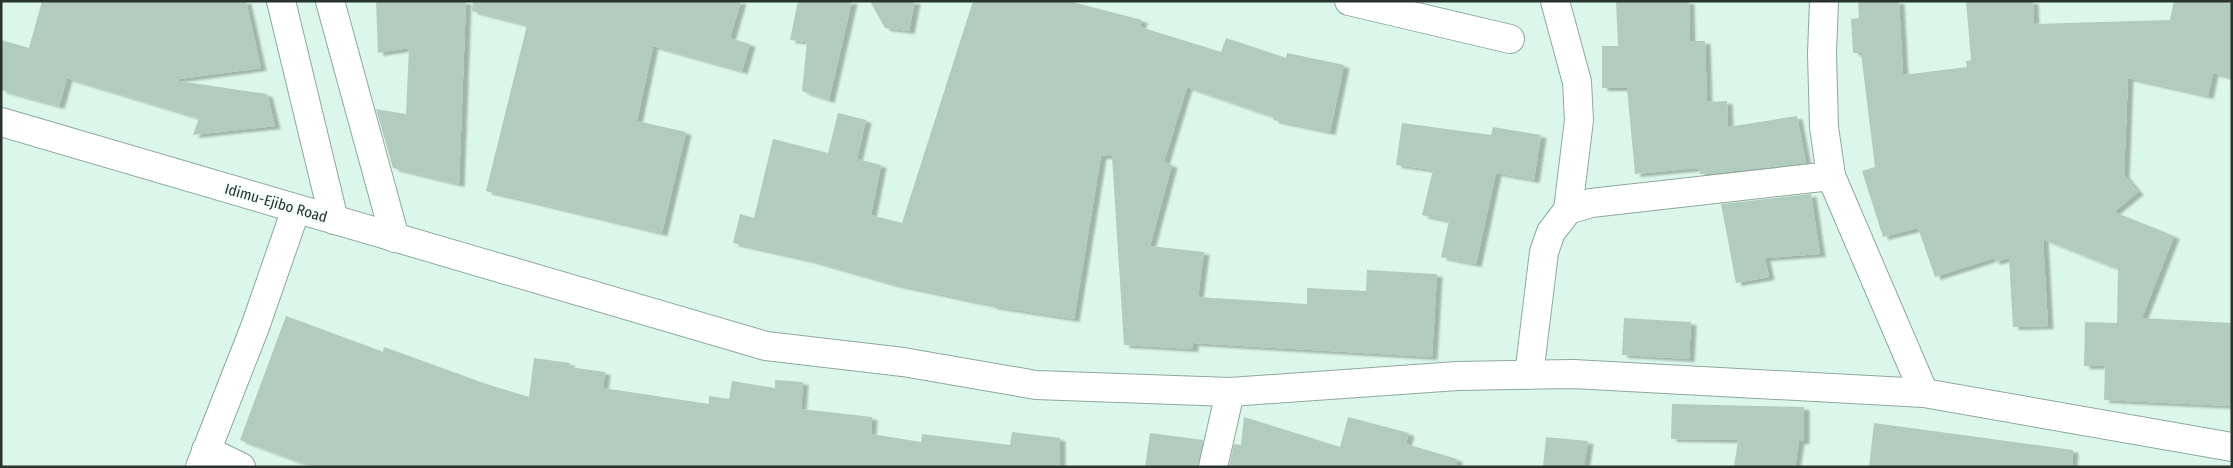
<svg xmlns="http://www.w3.org/2000/svg" width="2233" height="468" font-family="'Fira Sans Condensed',sans-serif">
<style>
.building{fill:#b1cbbf;filter:url(#shadow)}
.lines{fill:none;stroke-linecap:round;stroke-linejoin:round}
.street-casing{stroke:#8ea89c;stroke-width:30}
.secondary-casing{stroke:#8ea89c;stroke-width:30}
.street{stroke:#fff;stroke-width:28}
.secondary{stroke:#fff;stroke-width:28}
.labels{text-anchor:middle;stroke-width:4.5;stroke-linejoin:round;paint-order:stroke}
.street-label{font-size:15px;fill:#28332e;stroke:#f4fffa}
</style>
<defs>
<filter id="shadow"><feDropShadow dx="5.5" dy="3" stdDeviation="1" flood-color="#0004"/></filter>
</defs>
<rect width="100%" height="100%" fill="#dbf6ea"/>
<!-- building -->
<g class="building">
<polygon points="42,1 246,1 261,68 179,79 179,81 267,94 275,126 193,135 199,118 67,78 59,106 1,90 1,40 29,48"/>
<polygon points="376,1 466,1 459,184 393,168 376,109 406,114 409,48 378,53"/>
<polygon points="473,1 741,1 730,38 750,44 742,71 653,46 637,121 686,132 662,233 486,191 527,25 472,11"/>
<polygon points="798,1 852,1 829,100 802,91 807,42 790,40"/>
<polygon points="870,1 915,1 909,31 885,28"/>
<polygon points="973,1 1068,1 1142,20 1140,27 1221,52 1226,38 1286,58 1287,53 1344,65 1330,132 1273,120 1274,117 1187,87 1164,162 1172,165 1150,246 1204,252 1198,297 1307,304 1307,288 1366,291 1367,270 1437,274 1432,357 1193,343 1193,349 1124,345 1112,156 1101,156 1074,319 991,306 992,305 893,284 809,260 733,243 740,214 754,218 773,139 828,153 838,113 866,120 857,159 881,165 871,215 902,223"/>
<polygon points="1616,1 1689,1 1690,41 1705,41 1707,102 1727,101 1728,127 1797,116 1806,163 1716,173 1700,174 1699,168 1635,174 1627,88 1602,88 1602,46 1618,46"/>
<polygon points="1858,1 1899,1 1903,75 1967,67 1966,61 1971,60 1966,1 2033,1 2034,24 2170,20 2174,1 2232,1 2232,78 2213,73 2208,96 2128,78 2124,175 2138,192 2114,212 2174,236 2142,318 2232,323 2232,406 2104,400 2105,366 2084,366 2085,322 2117,323 2118,269 2043,239 2048,326 2013,327 2009,258 1994,262 1994,258 1935,277 1918,228 1883,237 1862,171 1875,167 1861,53 1853,53 1851,19 1859,18"/>
<polygon points="1402,123 1491,135 1493,127 1541,135 1534,180 1496,173 1476,264 1441,257 1449,221 1422,215 1433,170 1396,165"/>
<polygon points="1811,194 1820,254 1765,258 1769,277 1736,283 1721,204"/>
<polygon points="286,316 383,352 384,347 486,384 529,397 534,358 570,363 569,367 605,372 603,388 709,404 709,396 729,399 732,381 775,388 775,380 803,382 801,409 872,417 871,434 921,442 922,434 1010,445 1012,432 1060,438 1060,467 313,467 240,440"/>
<polygon points="1624,318 1691,322 1689,359 1622,355"/>
<polygon points="1672,404 1804,407 1804,441 1799,441 1795,467 1734,467 1738,440 1671,439"/>
<polygon points="1244,417 1340,447 1348,417 1409,433 1406,444 1457,459 1456,467 1229,467 1234,444 1241,445"/>
<polygon points="1874,423 2073,450 2072,467 1869,467"/>
<polygon points="1150,433 1203,440 1198,467 1145,467"/>
<polygon points="1546,437 1588,441 1584,467 1543,467"/>
</g>
<g class="lines">
<!-- street casing -->
<g class="street-casing">
<g id="street">
<polyline points="1349,1 1510,39"/>
<polyline points="1555,1 1577,82 1579,120 1568,210"/>
<polyline points="1824,1 1822,53 1824,127 1831,176 1924,393"/>
<polyline points="1529,375 1544,252 1551,232 1568,210 1591,203 1831,176"/>
<polyline points="206,450 241,467"/>
<polyline points="200,467 255,327 296,209"/>
<polyline points="1213,467 1230,392"/>
</g>
</g>
<!-- secondary casing -->
<g class="secondary-casing">
<g id="secondary">
<polyline points="281,1 334,220"/>
<polyline points="330,1 395,238"/>
<polyline points="1,122 766,346 903,362 1036,385 1230,392 1457,376 1573,374 1924,393 2232,447"/>
</g>
</g>
<!-- street -->
<use href="#street" class="street"/>
<!-- secondary -->
<use href="#secondary" class="secondary"/>
</g>
<g class="labels">
<!-- street labels -->
<g class="street-label">
<text transform="translate(276 203) rotate(16)" y="5">Idimu-Ejibo Road</text>
</g>
</g>
<!-- border -->
<rect width="2233" height="468" fill="none" stroke="#28332e" stroke-width="5"/>
</svg>
